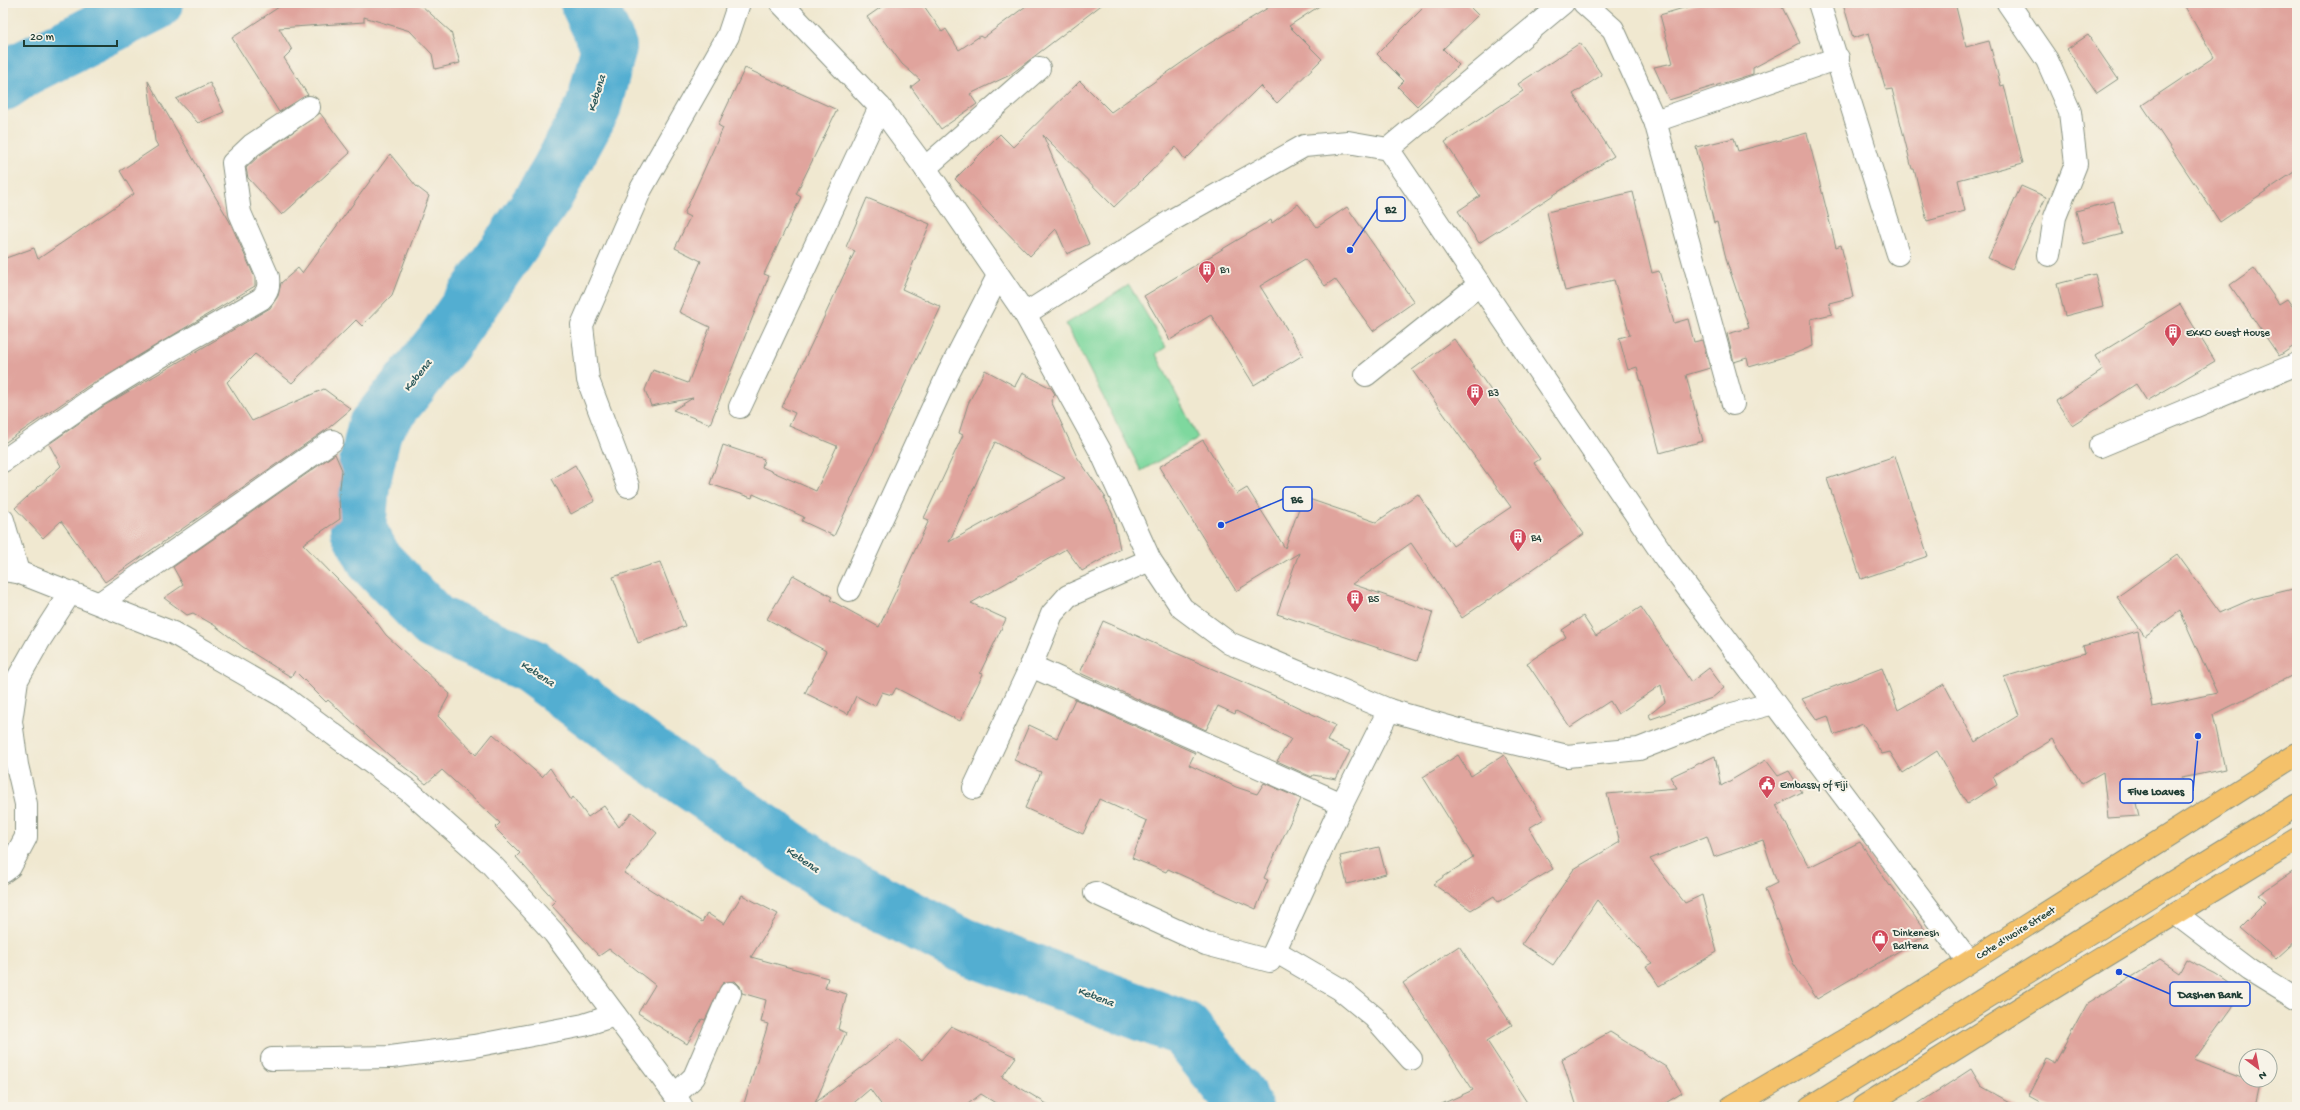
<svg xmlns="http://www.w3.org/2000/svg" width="2300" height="1110" font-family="'Gochi Hand',sans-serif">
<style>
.green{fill:#7ed89e;stroke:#4e8a69}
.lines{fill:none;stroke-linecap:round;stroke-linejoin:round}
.river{stroke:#53aed1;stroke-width:56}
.building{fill:#e0a49d;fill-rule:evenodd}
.minor-casing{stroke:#889282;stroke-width:24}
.major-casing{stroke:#889282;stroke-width:24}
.minor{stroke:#fff;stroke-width:22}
.major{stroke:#f4c16a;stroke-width:22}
.labels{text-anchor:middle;stroke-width:4;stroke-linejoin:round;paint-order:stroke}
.poi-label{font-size:11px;fill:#1f3d34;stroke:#f7f3e8;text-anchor:start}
.street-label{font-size:11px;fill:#1f3d34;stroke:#f7f3e8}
.water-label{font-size:12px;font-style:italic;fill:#2c595b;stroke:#f7f3e8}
.leader{fill:none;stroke:#1d4ed8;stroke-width:1.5}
.callout-dot{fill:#1d4ed8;stroke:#f7f3e8;stroke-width:1.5}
.callout{fill:#f7f3e8;stroke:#1d4ed8;stroke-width:1.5}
.callout-label{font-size:12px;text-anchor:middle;font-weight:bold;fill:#1f3d34}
</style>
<rect width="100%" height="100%" fill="#f7f3e8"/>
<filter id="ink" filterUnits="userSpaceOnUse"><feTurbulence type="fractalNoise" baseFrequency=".025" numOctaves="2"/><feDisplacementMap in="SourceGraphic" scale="8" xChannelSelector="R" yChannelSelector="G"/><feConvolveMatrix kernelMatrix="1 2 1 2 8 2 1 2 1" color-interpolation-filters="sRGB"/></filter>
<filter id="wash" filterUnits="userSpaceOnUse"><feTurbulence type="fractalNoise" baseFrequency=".012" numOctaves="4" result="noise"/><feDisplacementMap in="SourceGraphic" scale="16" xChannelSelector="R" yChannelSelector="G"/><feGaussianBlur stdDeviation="0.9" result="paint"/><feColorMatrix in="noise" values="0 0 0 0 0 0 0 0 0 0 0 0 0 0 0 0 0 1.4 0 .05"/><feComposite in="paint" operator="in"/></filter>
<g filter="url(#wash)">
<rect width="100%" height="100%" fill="#f0e8d0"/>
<!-- green -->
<polygon class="green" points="1129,285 1166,347 1156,354 1198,438 1141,471 1066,324"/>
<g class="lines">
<!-- river -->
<g class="river">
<polyline points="588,3 609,47 593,108 546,194 443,343 375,427 362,485 358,529 375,561 434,622 531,666 647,752 833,879 962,945 1184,1029 1238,1095 1244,1107"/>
<polyline points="3,83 23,69 155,3"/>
</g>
</g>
<g id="blocks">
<!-- building -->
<g class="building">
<polygon points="285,3 414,3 422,6 451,32 460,63 435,69 432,54 410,31 364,17 364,22 279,28 292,50 284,58 308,95 279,112 232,38"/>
<polygon points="887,3 922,3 942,32 946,29 959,50 980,36 983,38 1030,3 1104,3 1010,75 970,94 977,104 941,129 911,87 920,80 902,64 867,17"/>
<polygon points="1276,3 1324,3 1289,26 1322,59 1277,103 1260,86 1185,160 1176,147 1114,207 1043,135 1089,244 1067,254 1056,229 1030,256 955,179 1000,134 1013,147 1080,81 1111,112 1207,45"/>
<polygon points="1428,3 1466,3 1478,15 1443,49 1459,65 1417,106 1398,87 1404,81 1377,54"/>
<polygon points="1700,3 1780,3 1800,43 1753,68 1753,74 1669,100 1654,67 1673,63 1660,15"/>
<polygon points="1843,3 1955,3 1966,47 1989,41 2001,86 2004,85 2023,163 1958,180 1965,211 1927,221 1914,169 1912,169 1892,89 1886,90 1869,33 1853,38"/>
<polygon points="2183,3 2297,3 2297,170 2220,222 2142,105 2214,57"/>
<polygon points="2088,35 2118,79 2097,93 2067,49"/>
<polygon points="1580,43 1602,75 1573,94 1614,156 1479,243 1458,211 1480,196 1445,142 1523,91 1518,84"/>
<polygon points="745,68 837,110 796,194 801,197 764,274 769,276 710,424 673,410 693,398 651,406 645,390 653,370 688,383 710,327 679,312 701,261 675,248 690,217 684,214 723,128 718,125"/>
<polygon points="148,81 230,222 255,278 255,286 88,386 3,444 3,259 34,248 38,259 134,194 120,171 158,146 155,141"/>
<polygon points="210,83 224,112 198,123 176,99"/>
<polygon points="320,113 350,153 282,215 248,178 246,168 260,155"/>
<polygon points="1807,133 1836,247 1841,245 1853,297 1829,303 1832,314 1811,319 1813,346 1791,355 1749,367 1747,358 1734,362 1727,334 1749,328 1727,262 1717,222 1714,223 1696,147 1734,138 1738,151"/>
<polygon points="390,154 416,186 429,196 392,295 362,326 356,320 292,383 255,354 227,382 252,421 324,389 351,409 326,430 105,582 61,521 43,538 15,508 61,466 49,444 102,407 270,308 278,296 281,283 298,268 302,273"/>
<polygon points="2021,186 2046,197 2012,269 1988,258"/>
<polygon points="1633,192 1652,273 1659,271 1674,323 1688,319 1694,342 1702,340 1710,368 1686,375 1703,441 1660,453 1637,367 1628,370 1619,338 1630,335 1614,280 1565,291 1547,212"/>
<polygon points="867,198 930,224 902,289 941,307 834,536 802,521 804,517 753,494 752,498 710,484 723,445 764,459 762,467 816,491 837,446 789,426 795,413 782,407 855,251 846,247"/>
<polygon points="2114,201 2122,234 2084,244 2076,211"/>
<polygon points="1298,204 1317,227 1347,207 1414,302 1373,331 1335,279 1325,286 1305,259 1260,286 1303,355 1254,385 1211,315 1170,340 1144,296 1271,220 1272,223"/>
<polygon points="2254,268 2279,304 2287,299 2297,313 2297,344 2279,356 2230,285"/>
<polygon points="2095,274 2103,306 2065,316 2057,284"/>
<polygon points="2180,304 2215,361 2147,401 2136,384 2072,425 2056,401 2103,370 2095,356"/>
<polygon points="1454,339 1540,459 1534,463 1584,534 1462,618 1411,543 1352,584 1433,612 1417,661 1277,614 1299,553 1236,591 1159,467 1203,440 1237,494 1247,488 1285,548 1303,497 1376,522 1418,494 1453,546 1511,507 1412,370"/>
<path d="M985,370L1015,386L1022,373L1051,388L1055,394L1051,401L1077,457L1106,498L1104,497L1113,515L1120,549L1082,571L1066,549L971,603L1006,619L980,673L983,674L960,721L896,688L892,695L882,692L875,706L856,696L848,714L805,693L826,651L767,619L793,575L832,597L830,600L879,627L929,520L924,518L963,435L959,433L968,404ZM995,442L1065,478L949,542Z"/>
<polygon points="335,454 342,470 339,496 340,519 303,544 368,611 386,635 450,694 438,716 476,755 493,734 542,777 550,768 571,800 573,797 588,817 604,806 619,827 632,812 657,833 624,873 702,922 707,913 724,924 742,895 778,914 751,957 828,978 825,988 847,994 838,1029 846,1033 815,1103 899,1039 922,1060 951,1026 1016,1057 1002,1077 1052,1107 1002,1107 981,1094 964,1107 883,1107 870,1089 849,1107 743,1107 768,1024 761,1022 766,1000 742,993 740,986 735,981 723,983 705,1020 702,1019 687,1044 638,1013 655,985 609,949 599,956 551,905 555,901 516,857 520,853 495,828 500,823 442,770 426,784 389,755 328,700 326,702 295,671 291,677 243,647 214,625 193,613 187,615 164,598 183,585 173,567"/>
<polygon points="1895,456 1928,556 1861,579 1827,479"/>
<polygon points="575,465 595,501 571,514 552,479"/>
<polygon points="2177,554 2220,613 2252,599 2297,588 2297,673 2213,715 2225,769 2182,778 2185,787 2136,803 2139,816 2108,818 2103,772 2082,784 2053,739 1993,776 1997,785 1967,804 1937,751 1903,773 1890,752 1882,754 1863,724 1834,735 1828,716 1817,720 1802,699 1882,668 1898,710 1944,684 1975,742 2019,715 2004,677 2085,653 2083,646 2138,631 2152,707 2217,693 2180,611 2145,636 2117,597"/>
<polygon points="660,562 685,626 638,643 613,577"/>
<polygon points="1641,607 1691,682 1709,668 1724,688 1712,698 1651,719 1649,715 1665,702 1661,685 1618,714 1610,701 1570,727 1527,663 1566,637 1562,630 1583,616 1596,636"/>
<polygon points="1103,621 1277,697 1335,725 1327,741 1350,751 1336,779 1313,775 1312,777 1277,761 1291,739 1236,711 1235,714 1218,706 1206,730 1080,673"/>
<polygon points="1075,699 1195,753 1189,765 1236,787 1257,794 1264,783 1301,799 1264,878 1268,880 1256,909 1168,869 1166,872 1132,858 1147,821 1099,799 1083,834 1025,808 1041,772 1014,760 1029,725 1057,738"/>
<polygon points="1458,755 1471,776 1504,755 1544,819 1529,828 1553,869 1498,902 1494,896 1471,910 1433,884 1473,857 1423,777"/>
<polygon points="1715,756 1721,786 1766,760 1778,776 1789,771 1802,792 1776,805 1809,867 1860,842 1890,886 1891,885 1928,934 1817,999 1793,963 1765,889 1777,883 1763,840 1714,857 1707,836 1650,859 1685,903 1702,895 1717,952 1659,986 1646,966 1652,963 1597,900 1553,965 1522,944 1574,869 1620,842 1607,794 1677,788 1670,777"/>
<polygon points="1379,847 1386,874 1347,884 1340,856"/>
<polygon points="2297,869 2297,940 2276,959 2240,928 2266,902 2258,895"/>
<polygon points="1459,946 1512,1025 1487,1041 1530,1107 1435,1107 1473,1090 1403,983"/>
<polygon points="2160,959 2179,972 2186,959 2216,974 2239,990 2231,1008 2194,1059 2260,1084 2255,1107 2049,1107 2029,1096 2048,1059 2055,1063 2087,1004"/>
<polygon points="1610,1032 1666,1067 1682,1093 1659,1107 1577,1107 1562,1059"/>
<polygon points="1971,1069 1981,1086 2018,1107 1913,1107"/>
</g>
</g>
</g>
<g filter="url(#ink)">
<use href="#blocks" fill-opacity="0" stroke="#889282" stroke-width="1"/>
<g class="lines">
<!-- minor casing -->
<g class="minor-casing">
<g id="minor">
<polyline points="781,3 880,107 925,168 1025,314 1174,219 1304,146 1348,142 1388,149 1666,559 1968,961"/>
<polyline points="1584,3 1613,29 1655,121 1733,404"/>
<polyline points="1819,3 1898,254"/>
<polyline points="2008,3 2047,60 2070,112 2076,164 2055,217 2049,255"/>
<polyline points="1655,121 1838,58"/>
<polyline points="1388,149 1563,3"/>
<polyline points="925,168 1039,68"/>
<polyline points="1025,314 1102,454 1150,560 1182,608 1229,643 1389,710 1342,804 1031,666"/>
<polyline points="1366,375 1480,284"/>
<polyline points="740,407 880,107"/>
<polyline points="2100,446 2297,364"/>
<path d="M3,461L95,397L168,352L261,299C268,292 269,287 268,277L240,213L233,163L252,145L309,107"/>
<polyline points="628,486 588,380 582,325 641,189 728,36 739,3"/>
<polyline points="3,520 18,572"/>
<polyline points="3,570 18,572 173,633 281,695 409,791 490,863 554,933 675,1095 682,1107"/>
<polyline points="849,590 949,372 998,276"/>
<polyline points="100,603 332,441"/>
<polyline points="1389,710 1463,731 1567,756 1639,749 1721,717 1774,703"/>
<polyline points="974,788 1031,666 1052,614 1068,596 1150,560"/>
<polyline points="3,872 10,867 26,837 26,804 17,765 11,721 17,680 39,641 70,593"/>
<polyline points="1095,893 1206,944 1270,961 1342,804"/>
<polyline points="2176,914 2250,970 2297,999"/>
<polyline points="1275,951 1340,989 1374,1017 1411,1059"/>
<polyline points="272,1059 391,1057 474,1046 584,1025 615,1015"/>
<polyline points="675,1095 694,1077 730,993"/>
</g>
</g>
<!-- major casing -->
<g class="major-casing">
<g id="major">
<polyline points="1731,1107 1865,1028 2297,754"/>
<polyline points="1810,1107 2297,805"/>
<polyline points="1863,1107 2022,1007 2297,839"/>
</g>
</g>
<!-- minor -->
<use href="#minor" class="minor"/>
<!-- major -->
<use href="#major" class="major"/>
</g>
</g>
<!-- icons -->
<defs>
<g id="building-pin" transform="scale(0.9)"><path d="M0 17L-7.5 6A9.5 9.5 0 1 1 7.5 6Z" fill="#d1495b" stroke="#f7f3e8"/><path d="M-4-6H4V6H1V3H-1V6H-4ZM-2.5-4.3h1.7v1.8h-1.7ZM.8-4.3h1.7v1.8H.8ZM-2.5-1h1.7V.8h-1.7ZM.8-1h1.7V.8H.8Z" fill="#fff"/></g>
<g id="civic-pin" transform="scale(0.9)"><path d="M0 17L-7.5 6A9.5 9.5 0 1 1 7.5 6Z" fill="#d1495b" stroke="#f7f3e8"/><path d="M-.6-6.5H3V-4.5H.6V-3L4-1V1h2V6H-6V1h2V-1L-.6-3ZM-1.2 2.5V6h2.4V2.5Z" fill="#fff"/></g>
<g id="shop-pin" transform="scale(0.9)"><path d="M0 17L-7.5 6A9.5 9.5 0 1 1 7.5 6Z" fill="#d1495b" stroke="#f7f3e8"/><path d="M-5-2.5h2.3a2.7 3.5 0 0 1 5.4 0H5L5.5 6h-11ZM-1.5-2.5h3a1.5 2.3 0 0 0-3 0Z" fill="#fff"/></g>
</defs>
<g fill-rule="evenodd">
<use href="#building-pin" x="1207" y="269"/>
<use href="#building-pin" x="2173" y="332"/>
<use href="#building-pin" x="1475" y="392"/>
<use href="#building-pin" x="1518" y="537"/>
<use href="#building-pin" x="1355" y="598"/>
<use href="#civic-pin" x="1767" y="784"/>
<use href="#shop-pin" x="1880" y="938"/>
</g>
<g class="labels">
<!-- poi labels -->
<g class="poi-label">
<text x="1220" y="273">B1</text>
<text x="2186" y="336">EKKO Guest House</text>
<text x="1488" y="396">B3</text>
<text x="1531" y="541">B4</text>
<text x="1368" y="602">B5</text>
<text x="1780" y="788">Embassy of Fiji</text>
<text x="1893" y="936">Dinkenesh<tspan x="1893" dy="13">Baltena</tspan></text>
</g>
<!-- street labels -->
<g class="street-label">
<text transform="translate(2015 932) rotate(-32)" y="4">Cote d'Ivoire Street</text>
</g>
<!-- water labels -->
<g class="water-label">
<text transform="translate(596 93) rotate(-73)" y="4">Kebena</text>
<text transform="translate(417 375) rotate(-51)" y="4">Kebena</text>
<text transform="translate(538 673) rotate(33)" y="4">Kebena</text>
<text transform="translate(803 859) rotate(34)" y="4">Kebena</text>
<text transform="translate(1096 996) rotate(21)" y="4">Kebena</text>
</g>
</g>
<!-- callouts -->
<path class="leader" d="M1350 250L1377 209M1221 525L1283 499M2198 736L2193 791M2119 972L2170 994"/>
<g class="callout-dot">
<circle cx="1350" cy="250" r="4"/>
<circle cx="1221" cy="525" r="4"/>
<circle cx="2198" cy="736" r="4"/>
<circle cx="2119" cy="972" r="4"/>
</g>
<g class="callout">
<rect x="1377" y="197" width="28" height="24" rx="4"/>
<rect x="1283" y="487" width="29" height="24" rx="4"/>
<rect x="2120" y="779" width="73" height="24" rx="4"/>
<rect x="2170" y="982" width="80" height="24" rx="4"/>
</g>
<g class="callout-label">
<text x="1391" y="213">B2</text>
<text x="1297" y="503">B6</text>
<text x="2156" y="795">Five Loaves</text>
<text x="2210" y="998">Dashen Bank</text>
</g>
<!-- margin -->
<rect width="2300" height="1110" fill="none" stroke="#f7f3e8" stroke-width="16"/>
<!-- north arrow -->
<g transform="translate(2258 1068) rotate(148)"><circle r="19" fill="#f7f3e8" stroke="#a1aaa0"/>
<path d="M0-3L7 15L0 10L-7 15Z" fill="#d1495b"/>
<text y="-6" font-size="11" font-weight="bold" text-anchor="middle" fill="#1f3d34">N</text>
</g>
<!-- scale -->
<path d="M24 40v6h93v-6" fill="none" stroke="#1f3d34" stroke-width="2"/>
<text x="30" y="40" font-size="12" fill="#1f3d34" stroke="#f7f3e8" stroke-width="3" paint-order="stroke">20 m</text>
</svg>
